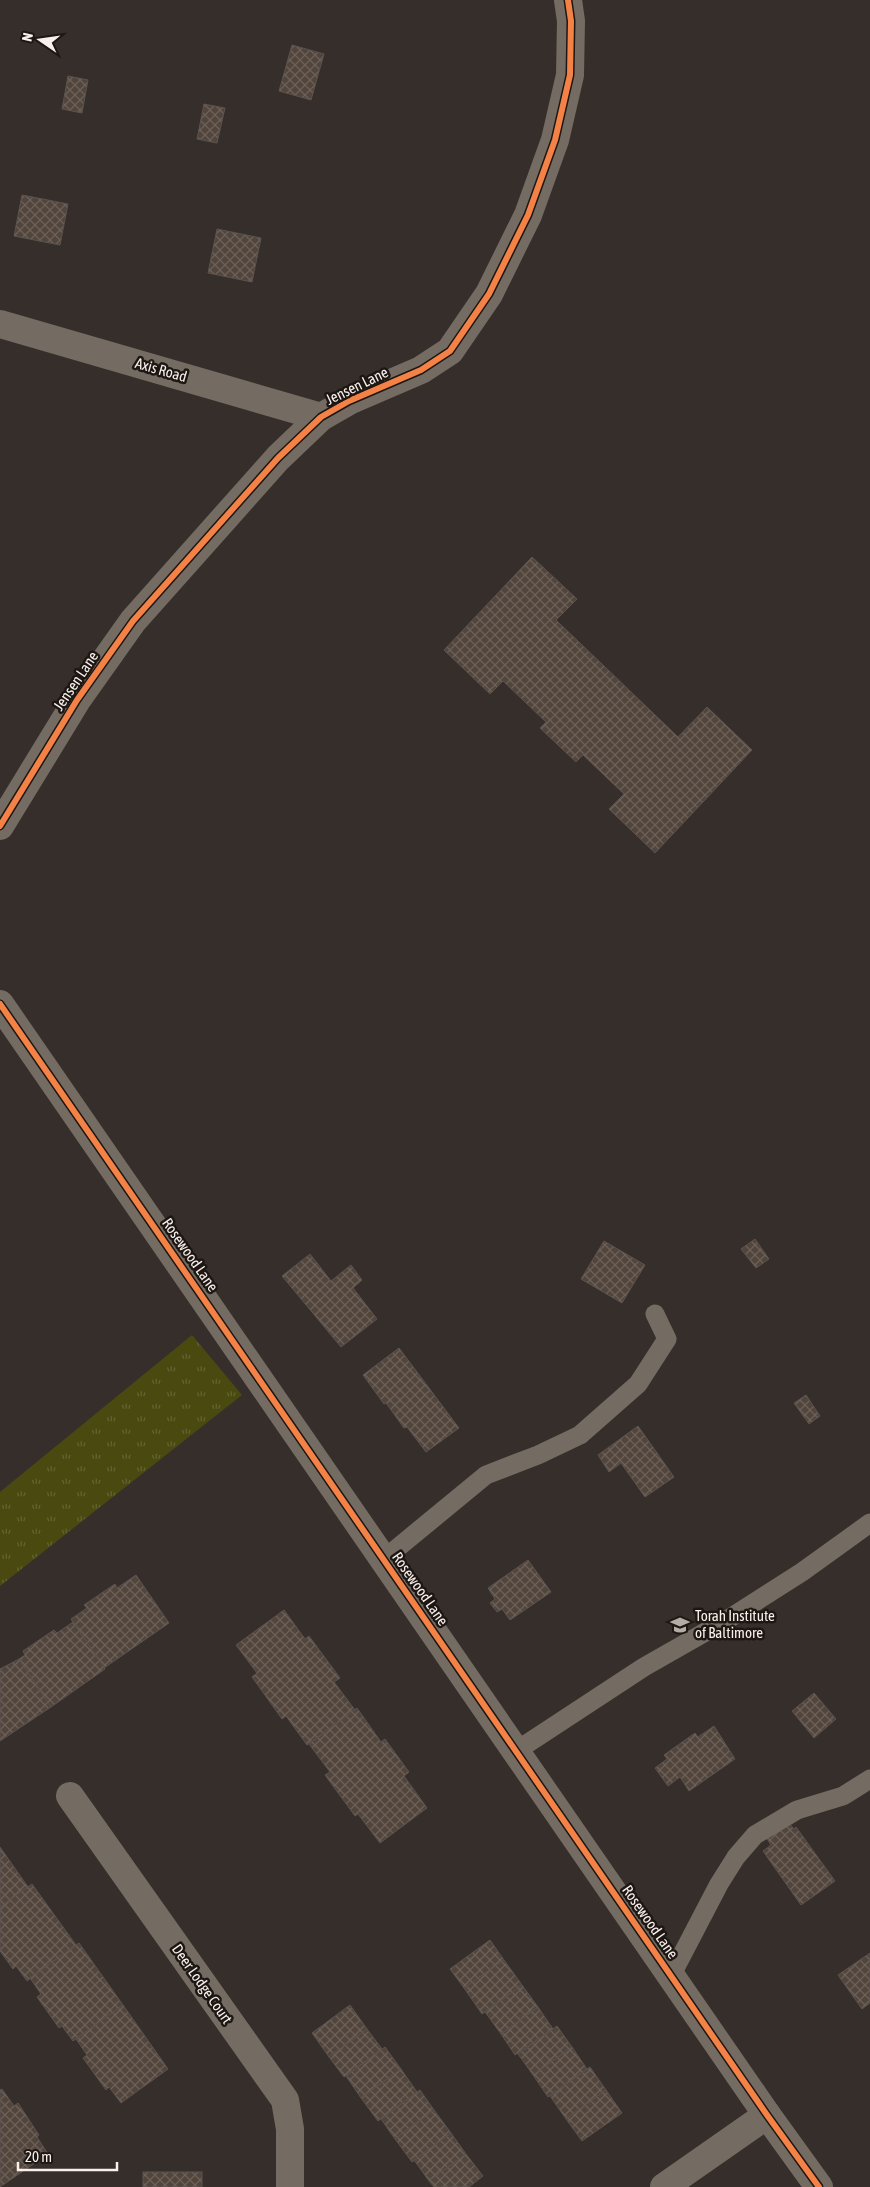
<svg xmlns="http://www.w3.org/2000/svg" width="870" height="2187" font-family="'Asap Condensed',sans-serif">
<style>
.grass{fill:url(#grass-tufts)}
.building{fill:url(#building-cross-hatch);stroke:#5a5350}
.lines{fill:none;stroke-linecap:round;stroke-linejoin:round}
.service{stroke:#746c62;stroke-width:19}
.minor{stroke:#746c62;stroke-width:28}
.cycleway-casing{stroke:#1d1713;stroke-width:9}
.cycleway{stroke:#f48246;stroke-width:6}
.labels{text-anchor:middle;stroke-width:5;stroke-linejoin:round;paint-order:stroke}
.street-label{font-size:15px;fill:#f9f0ec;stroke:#1d1713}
.poi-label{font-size:15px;fill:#f9f0ec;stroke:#1d1713;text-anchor:start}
</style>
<defs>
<pattern id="grass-tufts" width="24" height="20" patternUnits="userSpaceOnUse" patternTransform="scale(1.25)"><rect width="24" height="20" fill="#494910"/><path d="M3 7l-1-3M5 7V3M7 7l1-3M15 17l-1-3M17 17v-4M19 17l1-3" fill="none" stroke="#646433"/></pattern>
<pattern id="building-cross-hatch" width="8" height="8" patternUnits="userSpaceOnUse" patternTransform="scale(1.25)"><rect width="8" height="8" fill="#52453c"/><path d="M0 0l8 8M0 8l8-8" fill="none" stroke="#6c6058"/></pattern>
</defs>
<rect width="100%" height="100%" fill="#362e2a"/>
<!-- grass -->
<polygon class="grass" points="192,1335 242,1395 0,1586 0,1492"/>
<!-- building -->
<g class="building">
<polygon points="292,45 324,54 311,100 279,91"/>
<polygon points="68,76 88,80 82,113 62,109"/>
<polygon points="204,104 225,108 217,143 197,139"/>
<polygon points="22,195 68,204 60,245 14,236"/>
<polygon points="217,229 261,238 252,282 208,273"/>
<polygon points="532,557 577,599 556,620 678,737 707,707 752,750 655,853 609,809 624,794 583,755 576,762 540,728 546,722 503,681 490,694 444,650"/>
<polygon points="755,1239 769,1259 756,1268 741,1249"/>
<polygon points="604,1241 645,1265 622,1303 581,1279"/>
<polygon points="310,1254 331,1281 351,1265 362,1280 353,1288 377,1319 341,1347 282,1276"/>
<polygon points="399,1348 459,1428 426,1452 407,1427 404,1428 386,1403 384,1404 363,1375"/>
<polygon points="806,1395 820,1416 809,1424 794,1403"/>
<polygon points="638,1426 674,1477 645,1497 621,1463 609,1472 598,1455"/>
<polygon points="528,1560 551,1592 510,1620 502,1609 497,1612 490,1603 495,1599 488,1588"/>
<polygon points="136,1575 169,1623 104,1668 71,1619 87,1608 84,1605 115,1584 117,1588"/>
<polygon points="284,1610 305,1639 309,1636 340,1678 334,1682 355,1710 307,1745 286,1716 282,1719 252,1677 257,1673 236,1645"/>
<polygon points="73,1622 105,1669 51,1707 19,1659 25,1655 23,1651 54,1630 57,1633"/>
<polygon points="19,1659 51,1707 0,1741 0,1669"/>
<polygon points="814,1693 836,1719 814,1738 792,1711"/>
<polygon points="357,1708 381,1742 385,1739 409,1772 404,1776 427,1808 380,1843 358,1814 355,1816 325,1775 330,1772 309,1744"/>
<polygon points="714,1726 735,1759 689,1791 680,1777 668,1786 655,1768 667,1759 664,1755 695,1733 698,1737"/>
<polygon points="788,1822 794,1829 796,1827 835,1881 801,1905 763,1851 771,1845 766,1837"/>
<polygon points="0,1847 28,1887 0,1907"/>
<polygon points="32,1884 76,1945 27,1981 16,1966 13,1969 0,1951 0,1907"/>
<polygon points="490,1940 504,1960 464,1988 450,1969"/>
<polygon points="79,1943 123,2005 73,2041 62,2026 59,2028 37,1997 41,1994 30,1978"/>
<polygon points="870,1953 870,2003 862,2009 838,1975"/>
<polygon points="504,1960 522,1985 482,2014 464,1988"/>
<polygon points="522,1985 538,2007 501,2034 485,2012"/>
<polygon points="123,2005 168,2069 121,2103 109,2087 106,2090 83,2058 87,2055 76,2039"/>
<polygon points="350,2005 367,2029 329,2057 312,2033"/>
<polygon points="538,2007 553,2029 515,2055 501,2034"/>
<polygon points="557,2026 572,2047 533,2075 518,2054"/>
<polygon points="367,2029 382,2049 344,2077 329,2057"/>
<polygon points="385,2047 401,2069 361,2098 346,2076"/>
<polygon points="572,2047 587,2069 548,2097 533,2075"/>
<polygon points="590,2067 606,2090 566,2119 550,2096"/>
<polygon points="401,2069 417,2092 378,2121 361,2098"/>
<polygon points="2,2089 14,2106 18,2103 39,2135 37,2137 48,2154 0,2187 0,2090"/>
<polygon points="420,2090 434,2110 395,2139 381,2119"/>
<polygon points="606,2090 622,2113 582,2141 566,2119"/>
<polygon points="434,2110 451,2133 412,2162 395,2139"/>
<polygon points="451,2133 466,2154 429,2181 414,2160"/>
<polygon points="466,2154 483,2176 469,2187 434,2187 429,2181"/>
<rect x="143" y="2172" width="59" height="15"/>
</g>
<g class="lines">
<!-- service -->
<g class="service">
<polyline points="384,1559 486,1475 538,1455 580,1435 638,1384 667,1339 655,1314"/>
<polyline points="516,1751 644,1667 730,1618 802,1572 870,1523"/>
<polyline points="671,1976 719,1884 736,1857 755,1835 797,1810 843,1796 870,1779"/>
</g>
<!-- minor -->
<g class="minor">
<polyline points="0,324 321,417"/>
<polyline points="0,826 77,700 133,621 278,458 321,417 349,401 421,370 450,351 489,294 528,215 555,140 570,75 571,21 568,0"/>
<polyline points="0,1004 767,2115 819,2187"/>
<polyline points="70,1796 285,2100 290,2129 290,2187"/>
<polyline points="664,2187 767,2115"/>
</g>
<!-- cycleway casing -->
<g class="cycleway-casing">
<g id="cycleway">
<polyline points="0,826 77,700 133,621 278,458 321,417 349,401 421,370 450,351 489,294 528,215 555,140 570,75 571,21 568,0"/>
<polyline points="0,1004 767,2115 819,2187"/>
</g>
</g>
<!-- cycleway -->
<use href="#cycleway" class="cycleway"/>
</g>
<!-- icons -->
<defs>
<g id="school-bare" transform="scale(1.5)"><path d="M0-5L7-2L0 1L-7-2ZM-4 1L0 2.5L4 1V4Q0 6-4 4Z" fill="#b5aca8" stroke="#1d1713" stroke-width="2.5" paint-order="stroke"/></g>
</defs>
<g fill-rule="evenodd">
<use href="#school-bare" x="680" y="1625"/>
</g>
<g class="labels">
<!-- street labels -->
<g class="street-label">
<text transform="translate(161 370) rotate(16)" y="5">Axis Road</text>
<text transform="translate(357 386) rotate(-26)" y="5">Jensen Lane</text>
<text transform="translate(76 681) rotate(-56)" y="5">Jensen Lane</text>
<text transform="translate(190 1255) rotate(55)" y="5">Rosewood Lane</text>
<text transform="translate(420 1589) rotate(55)" y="5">Rosewood Lane</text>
<text transform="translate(650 1922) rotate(55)" y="5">Rosewood Lane</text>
<text transform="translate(202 1984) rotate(55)" y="5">Deer Lodge Court</text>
</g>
<!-- poi labels -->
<g class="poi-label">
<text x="695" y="1621">Torah Institute<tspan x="695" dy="17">of Baltimore</tspan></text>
</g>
</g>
<!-- north arrow -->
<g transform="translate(40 40) rotate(283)" stroke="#1d1713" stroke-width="4" paint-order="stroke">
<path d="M0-4L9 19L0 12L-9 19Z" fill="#f9f0ec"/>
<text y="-8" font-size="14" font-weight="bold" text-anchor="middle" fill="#f9f0ec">N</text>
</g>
<!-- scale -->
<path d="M18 2162v8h99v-8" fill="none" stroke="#f9f0ec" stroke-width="2.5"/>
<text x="25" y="2162" font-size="15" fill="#f9f0ec" stroke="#1d1713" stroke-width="4" paint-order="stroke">20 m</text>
</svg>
